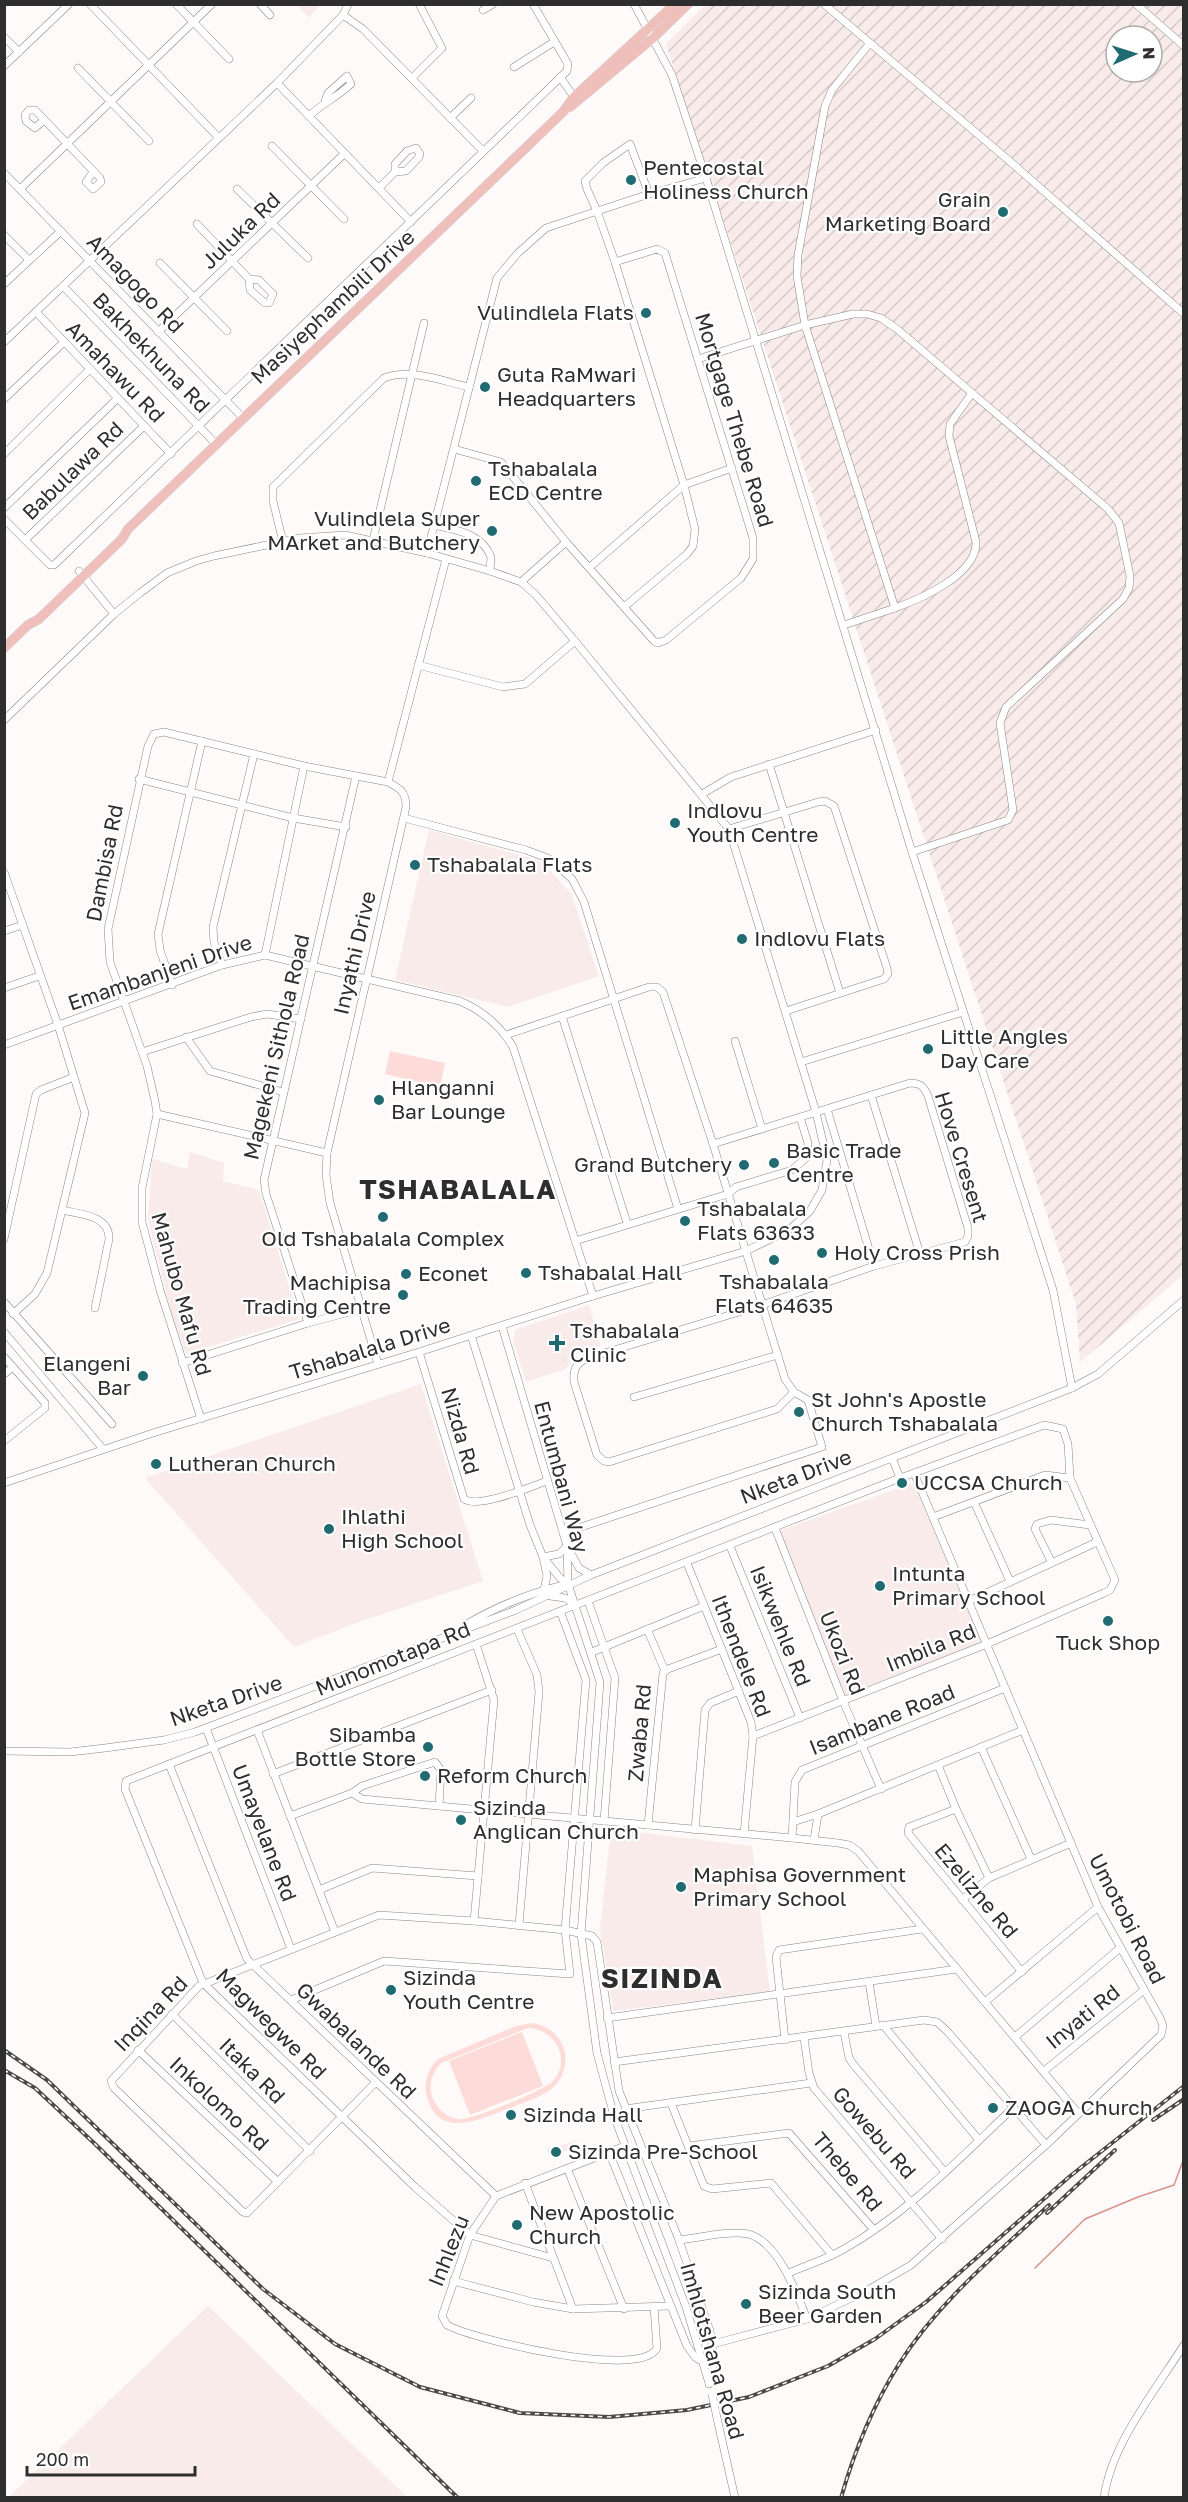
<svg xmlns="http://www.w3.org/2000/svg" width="1188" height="2502" font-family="'Golos Text',sans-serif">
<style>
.built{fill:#f8ebea}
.industrial{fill:url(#industrial-furrows);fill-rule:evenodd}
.grass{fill:#fddbd8;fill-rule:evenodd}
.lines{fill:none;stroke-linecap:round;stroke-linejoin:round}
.stream{stroke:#d8918b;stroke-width:1.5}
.minor-casing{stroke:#8a8686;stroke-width:8}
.major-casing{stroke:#d5d5d5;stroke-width:10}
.minor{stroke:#fff;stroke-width:7}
.major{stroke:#efbfbc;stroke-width:9}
.rail-casing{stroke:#4b4a49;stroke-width:4}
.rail{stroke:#fff;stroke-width:1.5;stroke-dasharray:4.5;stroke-linecap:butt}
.minor-bridge-casing{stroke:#8a8686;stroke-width:8;stroke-linecap:butt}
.minor-bridge{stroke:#fff;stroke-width:7}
.poi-dot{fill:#206b72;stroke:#fff;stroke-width:2}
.labels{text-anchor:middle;stroke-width:4.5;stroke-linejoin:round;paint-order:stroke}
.poi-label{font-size:21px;fill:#2f2e2e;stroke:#fff;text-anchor:start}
.street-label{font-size:21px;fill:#2f2e2e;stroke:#fff}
.district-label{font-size:27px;font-weight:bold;letter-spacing:1.5px;fill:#2f2e2e;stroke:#fff}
</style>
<defs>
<pattern id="industrial-furrows" width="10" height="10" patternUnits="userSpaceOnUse" patternTransform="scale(1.5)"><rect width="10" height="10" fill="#f8ebea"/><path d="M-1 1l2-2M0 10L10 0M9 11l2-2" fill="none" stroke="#d5cac9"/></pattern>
</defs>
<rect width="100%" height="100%" fill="#fefaf9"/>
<!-- built -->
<g class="built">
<polygon points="297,5 320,5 309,18"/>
<polygon points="429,830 541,861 572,895 599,976 508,1007 395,980"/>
<polygon points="190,1152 224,1163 223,1181 259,1190 299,1319 186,1354 172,1316 148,1219 152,1159 187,1169"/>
<polygon points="589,1305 601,1346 574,1355 566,1369 526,1382 513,1340 515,1330"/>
<polygon points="421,1384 483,1581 356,1623 294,1647 145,1478"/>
<polygon points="913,1483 982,1642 844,1695 779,1531"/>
<polygon points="611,1829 752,1846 770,1992 613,2011 600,1929"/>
<polygon points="574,2141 576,2147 550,2157 546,2149 552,2146 553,2148"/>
<polygon points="208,2306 407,2497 9,2497"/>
</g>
<!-- industrial -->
<path class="industrial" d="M705,5H1183V1275L1080,1362L1076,1304L666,44ZM1116,36H1152V72H1116Z"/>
<!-- grass -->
<g class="grass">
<polygon points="390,1051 445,1063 440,1087 385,1074"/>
<path d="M533,2023C566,2029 576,2065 553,2088C541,2097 525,2102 510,2108C483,2118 439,2141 427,2097C423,2083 428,2069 438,2059L516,2026ZM528,2028C555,2029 572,2059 553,2081C545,2090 472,2120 459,2119C449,2118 439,2111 434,2101C427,2088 431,2074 441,2063Z"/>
<polygon points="522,2032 543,2086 470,2115 449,2061"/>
</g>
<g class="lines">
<!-- stream -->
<polyline class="stream" points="1035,2268 1085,2219 1138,2197 1174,2185 1184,2158"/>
<!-- minor casing -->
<g class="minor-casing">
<g id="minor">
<polyline points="90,4 218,137"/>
<polyline points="176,4 229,59"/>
<polyline points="260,4 270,15"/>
<polyline points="634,4 672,75 706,178 912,852 1053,1290 1072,1388"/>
<polyline points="824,4 870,43 832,90 825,106 798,255 797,276 805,325 895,608 844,625"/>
<polyline points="1136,4 1184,46"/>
<polyline points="483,10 493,4"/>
<polyline points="343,15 363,29 483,151"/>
<polyline points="4,37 19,52"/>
<polyline points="870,43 1006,158 1183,313"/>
<polyline points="4,66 69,4"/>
<polyline points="514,67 554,42"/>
<polyline points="78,68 149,141"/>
<polyline points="560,77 574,97"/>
<polyline points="412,78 442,48 419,4"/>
<polyline points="277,83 411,222"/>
<path d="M309,116C323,103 337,97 351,84L347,76L328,93L325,101"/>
<polyline points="450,118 471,98"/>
<polyline points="44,120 35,128 26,121 25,115 29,110 35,110 100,178 101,182 93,189 86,182 93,172"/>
<polyline points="272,146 344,219"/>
<polyline points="4,173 242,417"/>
<polyline points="379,188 395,172 406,171 419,157 420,154 416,148 407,151 395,164 395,172"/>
<polyline points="20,189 212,4"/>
<polyline points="237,189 308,258"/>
<polyline points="197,224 249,279 250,290 265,303 269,303 273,294 259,280 249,279"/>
<polyline points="4,235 29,260"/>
<polyline points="160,263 227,331"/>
<polyline points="4,284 61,231"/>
<polyline points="63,286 215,443"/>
<polyline points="36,312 171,454"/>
<polyline points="158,332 345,153"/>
<polyline points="4,342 277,83 343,15 348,4"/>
<polyline points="698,359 805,325 853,314 867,314 881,318 897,329 1108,509 1119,523 1130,576 1129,588 1123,599 1006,707 1000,723 1013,810 1008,820 912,852"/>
<polyline points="4,399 64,342"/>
<polyline points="454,449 501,462 566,542 654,641 658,643 666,640 741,578 753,559 753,538 665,253 657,249 615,262"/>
<polyline points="4,454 90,369"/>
<polyline points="4,508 118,398"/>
<polyline points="4,519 50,565 54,565 567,71 568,64 533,4"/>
<path d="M434,525C456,530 482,533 491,557L490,571"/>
<polyline points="25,540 144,426"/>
<polyline points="373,540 424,323"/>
<path d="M283,542L273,501V487L384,378C411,368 442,381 469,387"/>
<polyline points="427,553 497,278 518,253 546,228 649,194 706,178"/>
<polyline points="590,567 684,485 732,468"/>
<polyline points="79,571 114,614"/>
<polyline points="521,582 566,542"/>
<polyline points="624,607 687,554 693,546 695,529 684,485 615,262 597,211 587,189 585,181 603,163 630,144 649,194"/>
<path d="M895,608C920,599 977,575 976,542L949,436L950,424L972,393"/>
<polyline points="418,665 503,687 525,684 575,641"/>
<polyline points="4,720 114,614 140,593 167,573 196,561 214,556 300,538 345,535 427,553 490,571 521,582 535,594 575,641 729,829 816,1112 827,1160 822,1190 810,1211 789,1230 746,1251 593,1296 419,1352 153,1433 4,1483"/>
<polyline points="769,764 840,993"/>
<polyline points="139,779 293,818 346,827"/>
<polyline points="702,794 731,777 876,730"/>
<polyline points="404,818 526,850 550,859 572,879 584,902 678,1209"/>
<polyline points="729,829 818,802 825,801 834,806 887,968 888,974 884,979 786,1011"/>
<polyline points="4,872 58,1025 85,1113 47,1273 35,1294 13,1314"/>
<polyline points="4,931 23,925"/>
<polyline points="265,955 304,766"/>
<polyline points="222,965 214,942 213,927 254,754"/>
<polyline points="172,985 160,950 158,934 202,741"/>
<polyline points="4,988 39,976"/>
<polyline points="562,1016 627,1223"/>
<polyline points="506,1035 649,987 657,987 663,992 713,1144 785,1379 794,1392 808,1400 822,1447 563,1533"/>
<polyline points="186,1037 210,1071 283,1092"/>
<polyline points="735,1041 762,1129"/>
<path d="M4,1045L222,965L265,955L460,1001C483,1011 500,1025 513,1047L593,1296"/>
<polyline points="142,1052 251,1017 267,1014 301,1019"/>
<polyline points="801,1062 963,1012"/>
<polyline points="871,1095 920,1254"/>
<polyline points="827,1109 874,1266"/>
<polyline points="157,1114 327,1153"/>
<path d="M713,1144L910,1083C921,1083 924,1087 928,1096L968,1228V1236L965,1242L874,1266L762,1305L588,1358C576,1363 573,1369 574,1382L597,1455L604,1461L609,1462L777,1409L794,1392"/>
<path d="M62,1210C79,1214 110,1215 109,1239L95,1308"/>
<polyline points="4,1239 36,1094 41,1090 74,1077"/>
<polyline points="575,1241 728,1194 736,1187 792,1170 807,1157 808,1143 800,1117"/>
<polyline points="4,1302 112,1424"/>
<polyline points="308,1323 266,1194 264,1180 356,776"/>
<polyline points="502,1326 567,1546 568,1584 600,1682 581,1934 597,2053 614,2116 686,2307 709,2383"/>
<polyline points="4,1332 103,1449"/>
<polyline points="471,1335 530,1525 543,1557 560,1578 568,1584"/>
<path d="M419,1352L464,1499C479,1509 529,1487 547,1481"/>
<polyline points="4,1357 45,1403 45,1408 4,1441"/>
<polyline points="182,1363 308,1323 361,1309"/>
<path d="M378,1364L330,1203L326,1175L327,1153L406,807C406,792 401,789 388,782L446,559"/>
<polyline points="4,1374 13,1367"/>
<polyline points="634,1397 778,1355"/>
<polyline points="201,1419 160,1290 142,1222 142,1188 157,1114 155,1101 147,1066 110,962 108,929 148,746 154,734 164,732 304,766 388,782"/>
<polyline points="974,1502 1010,1581"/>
<polyline points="933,1517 1045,1475 1070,1478"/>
<polyline points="775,1528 843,1701 881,1789"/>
<polyline points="730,1546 800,1718"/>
<polyline points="1051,1561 1035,1529 1037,1524 1051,1520 1090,1525"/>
<polyline points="687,1563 751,1722 753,1736 744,1834"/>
<polyline points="544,1590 547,1576 543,1557 559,1554 567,1546 579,1568 591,1575"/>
<polyline points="550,1596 565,1598 576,1605"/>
<polyline points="588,1601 615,1678 604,1821"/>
<polyline points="969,1601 1097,1542"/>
<path d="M465,1625C494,1608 527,1594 560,1586"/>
<polyline points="517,1629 537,1675 539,1692 519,1925"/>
<polyline points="647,1629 665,1671"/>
<polyline points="592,1652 704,1606"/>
<polyline points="206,1728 291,1949"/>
<polyline points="257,1730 335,1932"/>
<polyline points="753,1736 987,1644 1104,1593 1110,1590 1115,1580 1070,1478 1068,1444 1063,1429 1044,1425 914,1473"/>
<polyline points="981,1747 1031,1859"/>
<polyline points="4,1751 70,1752 105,1748 164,1740 195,1732 516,1610 591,1575 1072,1388 1098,1374 1184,1300"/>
<polyline points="169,1764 247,1959 496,2196 625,2146"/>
<polyline points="938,1765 956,1809 989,1878"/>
<polyline points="273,1774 492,1690"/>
<polyline points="352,1793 362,1786 435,1762 441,1770 439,1806"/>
<polyline points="956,1809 909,1827 908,1833 1022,1972"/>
<polyline points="290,1816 352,1793 362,1799 792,1838 838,1843 849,1845 858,1851 1078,2113"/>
<polyline points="793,1822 818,1814 1023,1730"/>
<polyline points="648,1825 663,1673 668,1669 722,1649"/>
<polyline points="695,1830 705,1710 710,1703 739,1691"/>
<polyline points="792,1838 795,1782 802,1770 1005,1688"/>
<polyline points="814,1840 818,1814"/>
<polyline points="319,1890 372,1868 478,1876"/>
<polyline points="962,1900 989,1878 1071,1843"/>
<polyline points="474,1921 494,1700 476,1644"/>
<polyline points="869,1982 876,2026"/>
<polyline points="291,2000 384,1961 570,1974 565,1930 586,1680 560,1611"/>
<polyline points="985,2002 1098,1907"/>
<polyline points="172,2014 310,2151"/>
<polyline points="607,2018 957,1969"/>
<polyline points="883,2025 979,2140"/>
<polyline points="844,2032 849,2058 853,2064 945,2172"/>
<polyline points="1015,2037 1120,1948"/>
<polyline points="804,2038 809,2073 814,2088 942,2239"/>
<polyline points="785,2040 776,1957 779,1950 922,1929"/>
<polyline points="138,2050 278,2182"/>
<polyline points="614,2062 924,2020 937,2022 947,2031 1046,2145"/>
<polyline points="1044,2071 1144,1990"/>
<polyline points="375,2083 247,2213 243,2212 114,2088 111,2081 199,1986 379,1915 474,1921 565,1930 592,1936 597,1942 619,2091 679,2240 710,2331 714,2361 709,2384"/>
<polyline points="671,2103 704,2186 712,2189 771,2183 832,2255"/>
<polyline points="625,2109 811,2083"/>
<polyline points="689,2146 789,2133 874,2230"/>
<polyline points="609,2152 687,2346 695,2357 703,2362"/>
<polyline points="567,2168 624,2309"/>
<polyline points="525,2183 573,2309"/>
<path d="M496,2196L470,2235L442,2316L447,2325C475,2340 641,2380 657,2348L654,2307"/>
<path d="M679,2240C698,2238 730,2230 748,2234C778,2241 797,2294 807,2319"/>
<polyline points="553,2258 470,2235 415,2187 203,1983 125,1789 126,1781 900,1478"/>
<path d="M789,2273C807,2265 827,2259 844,2249C908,2213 960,2158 1013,2108"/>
<polyline points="453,2281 533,2302 573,2309 670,2306"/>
<polyline points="713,2344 807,2319 868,2290 911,2265 1046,2145 1161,2035 1163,2026 1160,2018 1098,1907 914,1473 900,1478 892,1458"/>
<polyline points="717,2418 735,2498"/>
<path d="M1104,2498C1111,2444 1155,2391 1184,2345"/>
</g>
</g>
<!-- major casing -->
<g class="major-casing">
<g id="major">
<polyline points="570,107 653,38 688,4"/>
<polyline points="4,648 28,625 39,619 122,539 128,529 563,112 574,97 675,4"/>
</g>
</g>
<!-- minor -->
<use href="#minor" class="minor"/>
<!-- major -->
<use href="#major" class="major"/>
<!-- rail casing -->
<g class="rail-casing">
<g id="rail">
<polyline points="4,2050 47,2080 263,2289 335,2344 420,2387 520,2413 609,2417 687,2410 749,2397 828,2366 875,2339 926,2302 1069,2177 1184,2086"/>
<polyline points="4,2070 35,2088 94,2143 458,2498"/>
<polyline points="1153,2120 1184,2099"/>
<polyline points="1047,2213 1115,2150"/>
<path d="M841,2498C854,2452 874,2404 899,2364C938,2302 997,2254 1049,2205"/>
</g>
</g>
<!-- rail -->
<use href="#rail" class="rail"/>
<!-- minor-bridge casing -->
<g class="minor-bridge-casing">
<polyline id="minor-bridge" points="712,2394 717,2418"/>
</g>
<!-- minor-bridge -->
<use href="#minor-bridge" class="minor-bridge"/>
</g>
<!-- markers -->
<g class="poi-dot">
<circle cx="631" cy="180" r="6"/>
<circle cx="1003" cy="212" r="6"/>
<circle cx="646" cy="313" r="6"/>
<circle cx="485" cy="387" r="6"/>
<circle cx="476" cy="481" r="6"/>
<circle cx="492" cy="531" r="6"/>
<circle cx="675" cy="823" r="6"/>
<circle cx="415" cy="865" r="6"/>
<circle cx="742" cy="939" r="6"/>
<circle cx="928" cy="1049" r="6"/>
<circle cx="379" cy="1100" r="6"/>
<circle cx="774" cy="1163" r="6"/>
<circle cx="744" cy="1165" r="6"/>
<circle cx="383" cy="1217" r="6"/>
<circle cx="685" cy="1221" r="6"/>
<circle cx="822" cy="1253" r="6"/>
<circle cx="774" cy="1260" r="6"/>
<circle cx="526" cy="1273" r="6"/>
<circle cx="406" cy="1274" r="6"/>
<circle cx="403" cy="1295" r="6"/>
<path d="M554 1334h6v6h6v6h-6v6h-6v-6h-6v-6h6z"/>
<circle cx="143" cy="1376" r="6"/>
<circle cx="799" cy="1412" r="6"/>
<circle cx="156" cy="1464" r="6"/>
<circle cx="902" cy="1483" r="6"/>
<circle cx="329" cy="1529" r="6"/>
<circle cx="880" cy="1586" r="6"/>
<circle cx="1108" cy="1621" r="6"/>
<circle cx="428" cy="1747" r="6"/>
<circle cx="425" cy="1776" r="6"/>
<circle cx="461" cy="1820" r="6"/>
<circle cx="681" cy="1887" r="6"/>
<circle cx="391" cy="1990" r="6"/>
<circle cx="993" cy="2108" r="6"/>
<circle cx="511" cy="2115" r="6"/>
<circle cx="556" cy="2152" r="6"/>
<circle cx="517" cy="2225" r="6"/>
<circle cx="746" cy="2304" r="6"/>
</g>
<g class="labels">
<!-- poi labels -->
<g class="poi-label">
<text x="643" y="175">Pentecostal<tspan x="643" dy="24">Holiness Church</tspan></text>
<text x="991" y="207" text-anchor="end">Grain<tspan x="991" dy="24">Marketing Board</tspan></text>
<text x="634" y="320" text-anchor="end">Vulindlela Flats</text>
<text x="497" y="382">Guta RaMwari<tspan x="497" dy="24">Headquarters</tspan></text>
<text x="488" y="476">Tshabalala<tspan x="488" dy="24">ECD Centre</tspan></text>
<text x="480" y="526" text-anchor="end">Vulindlela Super<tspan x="480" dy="24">MArket and Butchery</tspan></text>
<text x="687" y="818">Indlovu<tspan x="687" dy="24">Youth Centre</tspan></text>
<text x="427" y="872">Tshabalala Flats</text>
<text x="754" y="946">Indlovu Flats</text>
<text x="940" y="1044">Little Angles<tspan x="940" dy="24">Day Care</tspan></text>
<text x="391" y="1095">Hlanganni<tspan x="391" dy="24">Bar Lounge</tspan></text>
<text x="786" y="1158">Basic Trade<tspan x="786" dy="24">Centre</tspan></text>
<text x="732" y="1172" text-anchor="end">Grand Butchery</text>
<text x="697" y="1216">Tshabalala<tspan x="697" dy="24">Flats 63633</tspan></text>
<text x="383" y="1246" text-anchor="middle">Old Tshabalala Complex</text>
<text x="834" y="1260">Holy Cross Prish</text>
<text x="538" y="1280">Tshabalal Hall</text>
<text x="418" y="1281">Econet</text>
<text x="774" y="1289" text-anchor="middle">Tshabalala<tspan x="774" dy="24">Flats 64635</tspan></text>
<text x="391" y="1290" text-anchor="end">Machipisa<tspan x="391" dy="24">Trading Centre</tspan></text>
<text x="570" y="1338">Tshabalala<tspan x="570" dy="24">Clinic</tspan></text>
<text x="131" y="1371" text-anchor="end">Elangeni<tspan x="131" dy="24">Bar</tspan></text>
<text x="811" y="1407">St John's Apostle<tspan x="811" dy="24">Church Tshabalala</tspan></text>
<text x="168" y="1471">Lutheran Church</text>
<text x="914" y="1490">UCCSA Church</text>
<text x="341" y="1524">Ihlathi<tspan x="341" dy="24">High School</tspan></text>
<text x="892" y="1581">Intunta<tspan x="892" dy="24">Primary School</tspan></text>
<text x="1108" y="1650" text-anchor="middle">Tuck Shop</text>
<text x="416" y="1742" text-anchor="end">Sibamba<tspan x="416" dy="24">Bottle Store</tspan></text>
<text x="437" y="1783">Reform Church</text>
<text x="473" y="1815">Sizinda<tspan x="473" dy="24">Anglican Church</tspan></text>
<text x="693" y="1882">Maphisa Government<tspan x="693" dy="24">Primary School</tspan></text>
<text x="403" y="1985">Sizinda<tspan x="403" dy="24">Youth Centre</tspan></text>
<text x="1005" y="2115">ZAOGA Church</text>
<text x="523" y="2122">Sizinda Hall</text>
<text x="568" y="2159">Sizinda Pre-School</text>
<text x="529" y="2220">New Apostolic<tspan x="529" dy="24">Church</tspan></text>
<text x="758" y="2299">Sizinda South<tspan x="758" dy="24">Beer Garden</tspan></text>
</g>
<!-- street labels -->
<g class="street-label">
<text transform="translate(241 231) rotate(-44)" y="7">Juluka Rd</text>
<text transform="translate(135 284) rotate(46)" y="7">Amagogo Rd</text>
<text transform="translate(333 307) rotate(-43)" y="7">Masiyephambili Drive</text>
<text transform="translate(151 353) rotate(46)" y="7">Bakhekhuna Rd</text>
<text transform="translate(115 372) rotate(46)" y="7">Amahawu Rd</text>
<text transform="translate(734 420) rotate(73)" y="7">Mortgage Thebe Road</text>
<text transform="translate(73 471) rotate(-44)" y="7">Babulawa Rd</text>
<text transform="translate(105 863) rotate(-79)" y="7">Dambisa Rd</text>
<text transform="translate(355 953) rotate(-77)" y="7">Inyathi Drive</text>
<text transform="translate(160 973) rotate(-19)" y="7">Emambanjeni Drive</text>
<text transform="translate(277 1047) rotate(-77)" y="7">Magekeni Sithola Road</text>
<text transform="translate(961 1157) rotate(73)" y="7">Hove Cresent</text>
<text transform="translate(181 1294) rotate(74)" y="7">Mahubo Mafu Rd</text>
<text transform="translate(370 1349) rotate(-17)" y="7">Tshabalala Drive</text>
<text transform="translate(460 1431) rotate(74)" y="7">Nizda Rd</text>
<text transform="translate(561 1477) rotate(75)" y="7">Entumbani Way</text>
<text transform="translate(796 1477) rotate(-21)" y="7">Nketa Drive</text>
<text transform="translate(780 1626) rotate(68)" y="7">Isikwehle Rd</text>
<text transform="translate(931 1648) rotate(-22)" y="7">Imbila Rd</text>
<text transform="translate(842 1653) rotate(68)" y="7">Ukozi Rd</text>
<text transform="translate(741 1656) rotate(69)" y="7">Ithendele Rd</text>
<text transform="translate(393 1659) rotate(-22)" y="7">Munomotapa Rd</text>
<text transform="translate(226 1701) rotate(-19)" y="7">Nketa Drive</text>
<text transform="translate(882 1720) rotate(-22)" y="7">Isambane Road</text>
<text transform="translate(640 1733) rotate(-85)" y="7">Zwaba Rd</text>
<text transform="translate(264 1833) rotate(69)" y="7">Umayelane Rd</text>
<text transform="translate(976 1891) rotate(50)" y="7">Ezelizne Rd</text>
<text transform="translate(1127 1919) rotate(63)" y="7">Umotobi Road</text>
<text transform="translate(151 2014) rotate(-46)" y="7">Inqina Rd</text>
<text transform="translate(1083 2017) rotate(-39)" y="7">Inyati Rd</text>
<text transform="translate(271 2024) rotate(45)" y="7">Magwegwe Rd</text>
<text transform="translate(356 2041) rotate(44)" y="7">Gwabalande Rd</text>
<text transform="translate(252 2071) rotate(45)" y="7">Itaka Rd</text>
<text transform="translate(219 2104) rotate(43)" y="7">Inkolomo Rd</text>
<text transform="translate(874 2133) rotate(49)" y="7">Gowebu Rd</text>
<text transform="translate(847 2172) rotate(50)" y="7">Thebe Rd</text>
<text transform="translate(449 2251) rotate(-68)" y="7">Inhlezu</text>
<text transform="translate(712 2351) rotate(74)" y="7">Imhlotshana Road</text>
</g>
<!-- district labels -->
<g class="district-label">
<text x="458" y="1199">TSHABALALA</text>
<text x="662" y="1988">SIZINDA</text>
</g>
</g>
<!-- border -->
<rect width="1188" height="2502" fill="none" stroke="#2f2e2e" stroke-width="12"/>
<!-- north arrow -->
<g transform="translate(1134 54) rotate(87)"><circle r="28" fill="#ffffff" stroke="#acabab" stroke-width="1.5"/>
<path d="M0-4.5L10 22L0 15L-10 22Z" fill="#206b72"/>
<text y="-9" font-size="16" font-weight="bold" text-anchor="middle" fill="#2f2e2e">N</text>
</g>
<!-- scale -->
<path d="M27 2466v9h168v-9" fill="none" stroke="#2f2e2e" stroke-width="3"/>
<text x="36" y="2466" font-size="18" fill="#2f2e2e" stroke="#ffffff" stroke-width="4.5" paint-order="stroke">200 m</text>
</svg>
